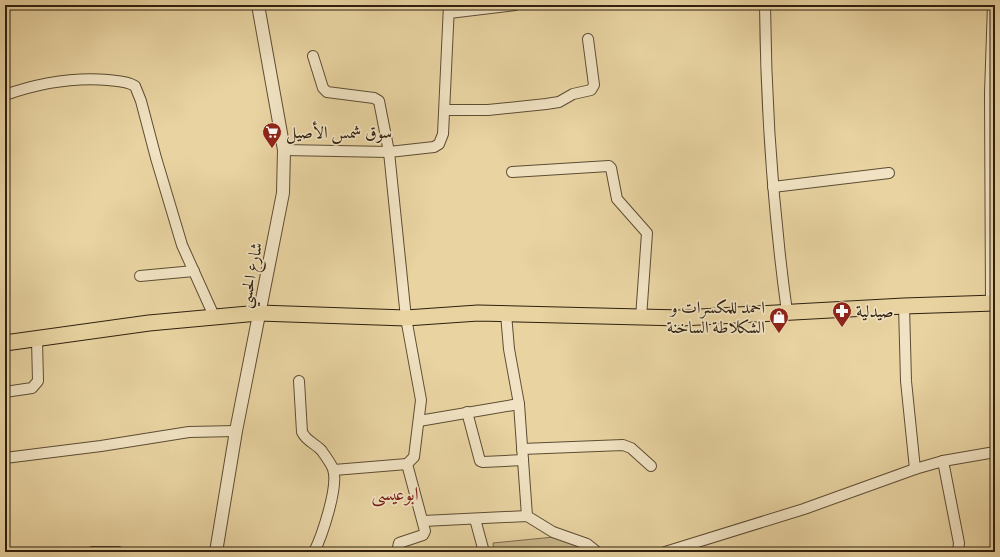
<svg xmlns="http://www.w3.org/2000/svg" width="1000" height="557" font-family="'Sorts Mill Goudy',Amiri,serif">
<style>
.green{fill:#c9b588;stroke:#7c6a4c}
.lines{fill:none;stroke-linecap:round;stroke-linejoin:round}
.minor-casing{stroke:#5d4d34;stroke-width:12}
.tertiary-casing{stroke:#5d4d34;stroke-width:14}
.primary-casing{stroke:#2f200f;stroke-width:17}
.minor{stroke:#f0e2c2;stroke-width:10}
.tertiary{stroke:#f0e2c2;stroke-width:12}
.primary{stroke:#e8d3a1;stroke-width:15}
.labels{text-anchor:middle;stroke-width:3.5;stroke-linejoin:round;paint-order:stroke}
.poi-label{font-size:17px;fill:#2f200f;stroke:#f0e2c2;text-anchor:start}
.street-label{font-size:17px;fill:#2f200f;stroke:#f0e2c2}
.quarter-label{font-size:19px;fill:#7a1f14;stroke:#f0e2c2}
</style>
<rect width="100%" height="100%" fill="#e8d3a1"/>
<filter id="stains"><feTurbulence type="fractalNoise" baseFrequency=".005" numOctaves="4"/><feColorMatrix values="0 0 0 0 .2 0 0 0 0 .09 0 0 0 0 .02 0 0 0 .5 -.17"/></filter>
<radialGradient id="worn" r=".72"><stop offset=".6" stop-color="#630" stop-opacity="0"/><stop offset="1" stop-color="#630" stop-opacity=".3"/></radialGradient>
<!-- green -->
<polygon class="green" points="554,537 572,542 592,552 494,552 493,543"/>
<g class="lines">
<!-- minor casing -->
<g class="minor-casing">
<g id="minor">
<path d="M765,5C766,108 773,210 787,312"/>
<polyline points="449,13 515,5"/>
<polyline points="313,56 323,88 327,92 374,98 379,101 389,152 406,318 421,400 414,457 407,464 334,470"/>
<path d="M5,95C39,83 72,77 108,80C117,81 127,81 135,86L141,101L156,158L182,245L214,316"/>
<polyline points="446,110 488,110 546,104 559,102 573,94 591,90 594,85 588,39"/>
<polyline points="284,150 389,152 434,147 439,144 443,134 449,5"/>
<polyline points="512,172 609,166 611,168 617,199 647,233 641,318"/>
<polyline points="773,187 889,173"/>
<polyline points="140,276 194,271"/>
<polyline points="991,303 990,93 993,5"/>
<polyline points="904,306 906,381 915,469"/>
<polyline points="506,314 509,349 519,404 527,516"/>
<path d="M299,381L302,432C306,441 316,444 322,451C325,456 331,463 333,469C339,486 322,536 314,552"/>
<polyline points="5,392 32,388 38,381 37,340"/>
<polyline points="467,412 480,461 483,462 523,460"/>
<polyline points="419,421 519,404"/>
<polyline points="522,449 623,445 631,448 651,466"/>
<polyline points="5,458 101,446 189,432 236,431"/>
<polyline points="943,461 959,543 958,552"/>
<polyline points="475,519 484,552"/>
<polyline points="423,521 527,516 553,532 587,544 597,552"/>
<polyline points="92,552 119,552"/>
<polyline points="397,552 399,543 423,535 425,531 407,464"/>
<polyline points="665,552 804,509 915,469 943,461 995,452"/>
</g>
</g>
<!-- tertiary casing -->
<g class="tertiary-casing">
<polyline id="tertiary" points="216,552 236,431 283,193 284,150 258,5"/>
</g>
<!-- primary casing -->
<g class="primary-casing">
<polyline id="primary" points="5,343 149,323 259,313 406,318 478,313 682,318 904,306 995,303"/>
</g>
<!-- minor -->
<use href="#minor" class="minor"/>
<!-- tertiary -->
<use href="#tertiary" class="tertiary"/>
<!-- primary -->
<use href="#primary" class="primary"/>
</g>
<!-- icons -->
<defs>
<g id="supermarket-pin" transform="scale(1)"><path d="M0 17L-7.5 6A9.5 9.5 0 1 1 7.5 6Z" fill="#8f2418" stroke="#f0e2c2"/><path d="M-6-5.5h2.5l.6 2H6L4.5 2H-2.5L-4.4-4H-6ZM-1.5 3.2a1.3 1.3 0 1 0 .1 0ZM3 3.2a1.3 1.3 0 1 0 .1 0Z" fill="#fff"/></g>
<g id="pharmacy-pin" transform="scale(1)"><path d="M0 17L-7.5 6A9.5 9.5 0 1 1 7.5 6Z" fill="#8f2418" stroke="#f0e2c2"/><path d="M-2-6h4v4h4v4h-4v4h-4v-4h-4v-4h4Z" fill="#fff"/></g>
<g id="shop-pin" transform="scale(1)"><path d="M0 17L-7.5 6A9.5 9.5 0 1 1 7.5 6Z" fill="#8f2418" stroke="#f0e2c2"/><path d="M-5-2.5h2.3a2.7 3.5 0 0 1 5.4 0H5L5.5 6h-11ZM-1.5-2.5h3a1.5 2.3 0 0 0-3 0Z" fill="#fff"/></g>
</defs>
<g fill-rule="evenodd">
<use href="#supermarket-pin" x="272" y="132"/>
<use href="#pharmacy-pin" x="842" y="311"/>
<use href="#shop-pin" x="779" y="317"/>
</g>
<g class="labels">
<!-- poi labels -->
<g class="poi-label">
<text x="286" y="138">سوق شمس الأصيل</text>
<text x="765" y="313" text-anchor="end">احمد للمكسرات و<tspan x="765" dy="20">الشكلاطة الساخنة</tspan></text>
<text x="856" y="317">صيدلية</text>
</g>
<!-- street labels -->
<g class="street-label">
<text transform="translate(250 275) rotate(-79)" y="6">شارع الحسي</text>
</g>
<!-- quarter labels -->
<g class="quarter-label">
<text x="395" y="500">ابوعيسى</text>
</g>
</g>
<!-- margin -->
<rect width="1000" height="557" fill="none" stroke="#e8d3a1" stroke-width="20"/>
<rect x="6" y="6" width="988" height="545" fill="none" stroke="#2f200f" stroke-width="2"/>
<rect x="10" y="10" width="980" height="537" fill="none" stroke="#2f200f"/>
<rect width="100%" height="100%" filter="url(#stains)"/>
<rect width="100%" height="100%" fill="url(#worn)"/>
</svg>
